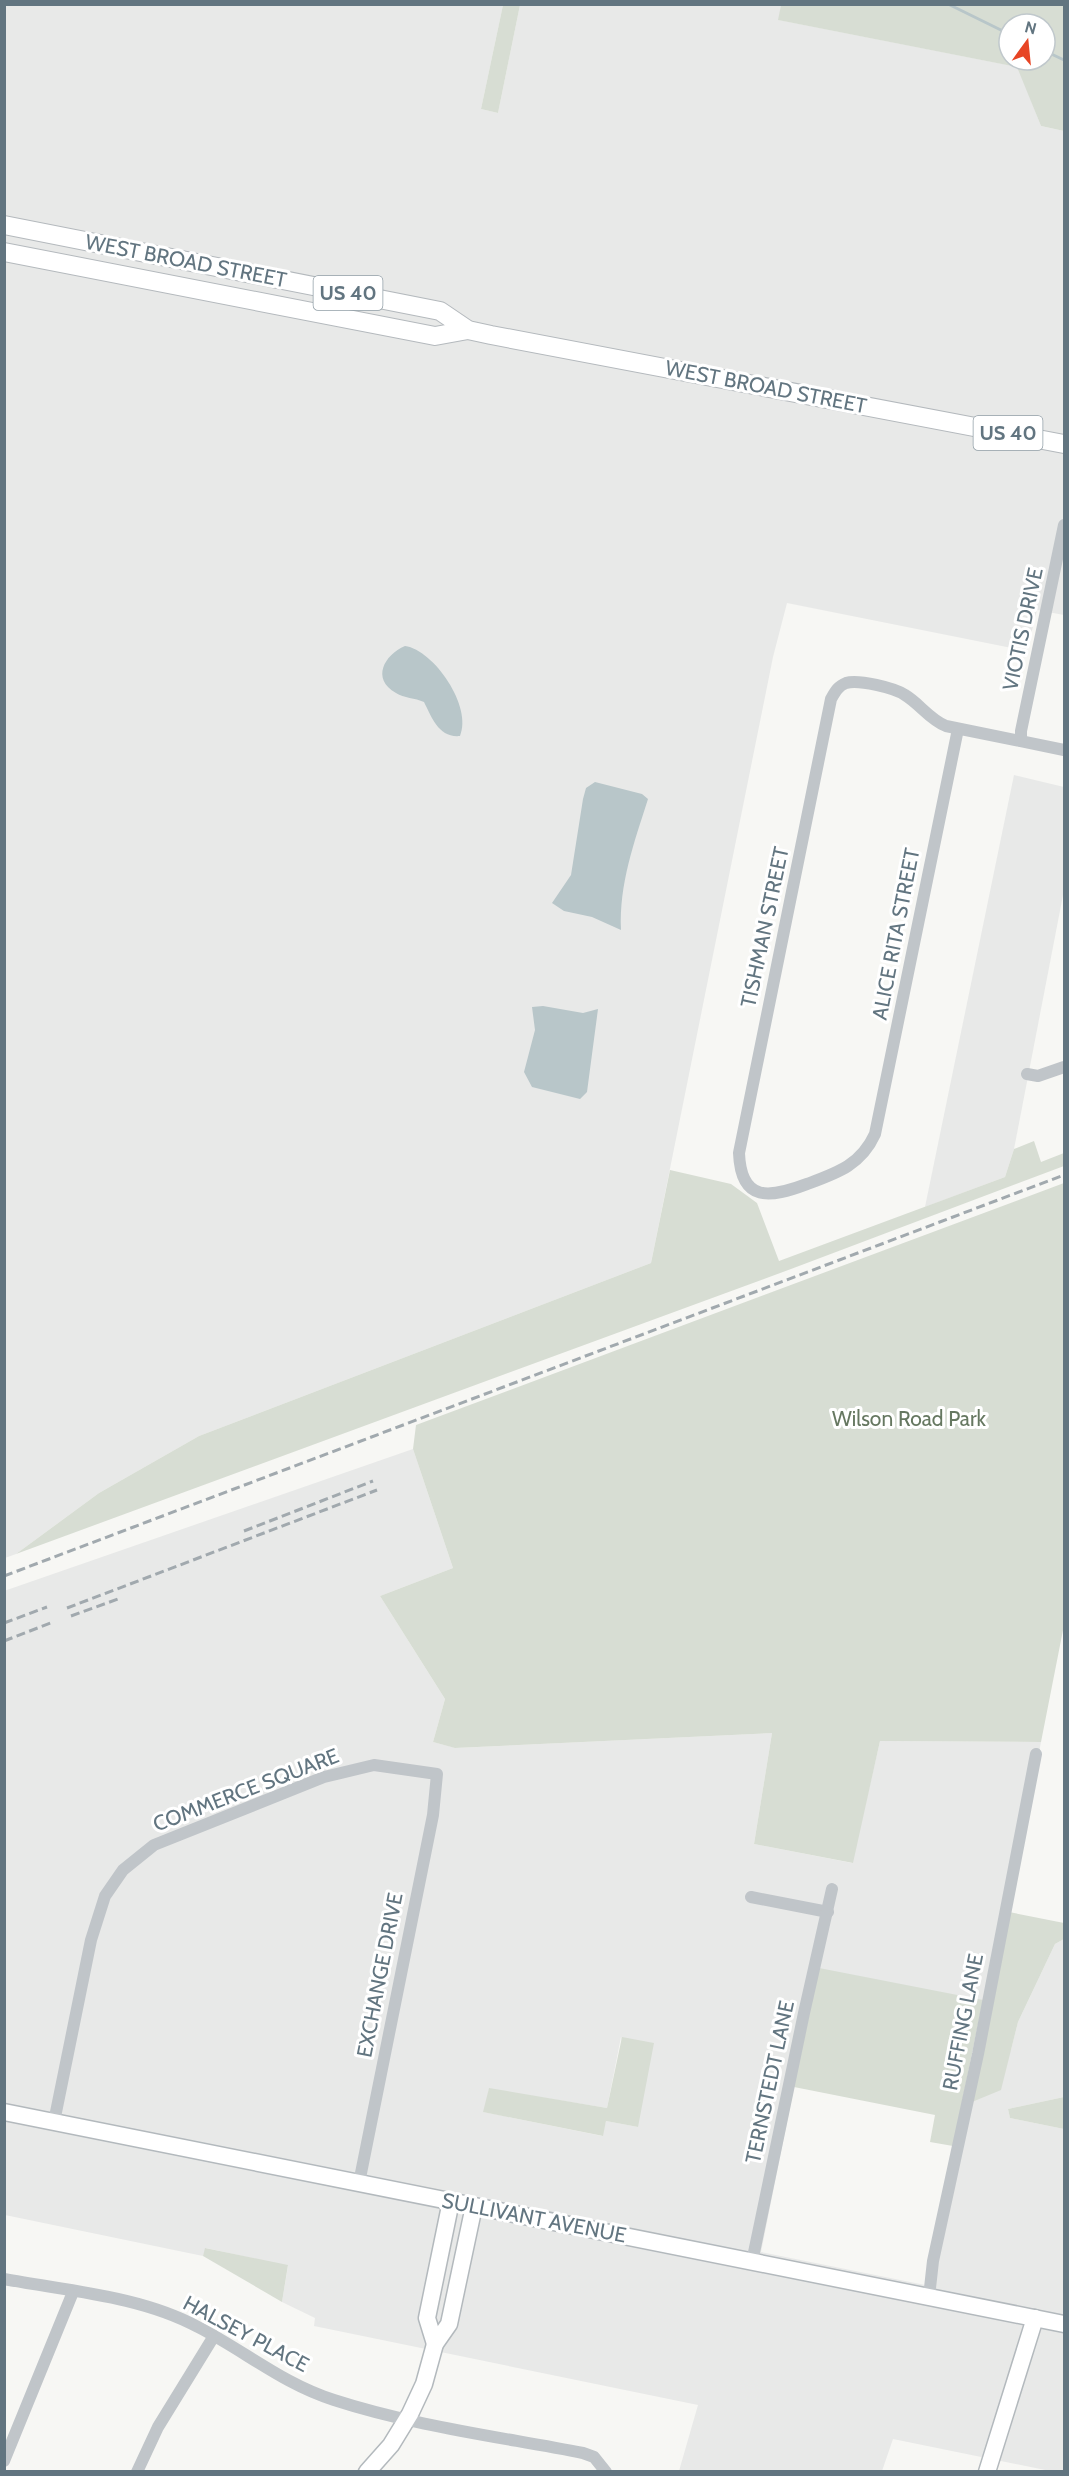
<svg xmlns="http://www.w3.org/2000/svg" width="1069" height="2476" font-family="Cabin,sans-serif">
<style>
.built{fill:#e8e9e8;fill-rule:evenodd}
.green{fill:#d7ddd3;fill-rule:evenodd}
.water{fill:#b8c6c9}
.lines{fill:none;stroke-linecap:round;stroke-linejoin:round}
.stream{stroke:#b8c6c9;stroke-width:3}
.secondary-casing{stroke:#b3b9bd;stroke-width:19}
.primary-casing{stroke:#b4b9bd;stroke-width:20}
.street{stroke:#c0c5c9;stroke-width:12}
.secondary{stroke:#fff;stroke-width:16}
.primary{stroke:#fff;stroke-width:18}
.rail{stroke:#a1a9ae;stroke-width:3;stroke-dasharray:9 4.5;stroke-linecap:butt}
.labels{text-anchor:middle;stroke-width:6;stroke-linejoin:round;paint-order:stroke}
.shield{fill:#fff;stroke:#919ea6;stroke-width:1.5}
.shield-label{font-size:20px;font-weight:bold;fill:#627580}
.street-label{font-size:21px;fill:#627580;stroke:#fff}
.park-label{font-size:21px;fill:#667861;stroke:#fff}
</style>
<rect width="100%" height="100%" fill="#f7f7f4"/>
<!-- built -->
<g class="built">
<polygon points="5,5 503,5 481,109 498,113 520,5 781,5 779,20 1018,67 1041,126 1064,131 1064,615 1037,610 1027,651 787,603 773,657 651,1263 199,1436 99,1493 16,1554 5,1558"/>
<polygon points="1014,775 1064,787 1064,890 1014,1149 1005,1177 925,1207"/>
<path d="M413,1449L453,1568L380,1596L445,1699L433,1742L456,1748L772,1733L754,1844L852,1863L880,1741L1041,1742L992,2002L794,2087L761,2252L925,2285L964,2100L1011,2050L1018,2022L1055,1944L1064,1939V2097L1008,2109L1010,2118L1064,2129V2471H1050L893,2439L882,2471H679L698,2405L314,2326L315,2318L282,2302L288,2266L206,2248L203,2256L5,2215L4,1591ZM621,2037L638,2127L606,2121L602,2136L484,2112L489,2089L607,2108Z"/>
</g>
<!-- green -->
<g class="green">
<polygon points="503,5 520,5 498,113 481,109"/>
<path d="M781,5H1064V131L1041,126L1017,67L778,20ZM1009,24H1045V60H1009Z"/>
<polygon points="1034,1141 1041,1162 1064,1153 1064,1166 791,1269 16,1554 99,1493 199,1436 651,1263 670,1170 731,1184 757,1203 779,1261 1005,1177 1014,1149"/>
<polygon points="1064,1183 1064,1625 1041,1742 880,1741 853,1863 754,1844 772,1733 455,1748 433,1742 445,1699 380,1596 453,1568 413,1449 416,1425"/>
<polygon points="1009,1912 1064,1923 1064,1939 1055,1944 1018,2022 1001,2090 972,2102"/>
<polygon points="819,1968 983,2000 953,2146 930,2142 935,2115 794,2087"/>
<polygon points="622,2037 654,2043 638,2127 606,2121 603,2136 483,2112 489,2088 607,2108"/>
<polygon points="1064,2097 1064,2129 1010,2118 1008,2109"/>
<polygon points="205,2248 288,2265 282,2302 203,2256"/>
</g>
<!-- water -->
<g class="water">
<path d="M405,646C434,650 473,707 460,736C439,738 432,718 424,702C415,698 404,698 396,693C371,679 384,655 405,646Z"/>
<path d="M595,782L642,794L648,799C634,843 619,884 621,930L592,917L564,911L552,903L571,875L583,799L586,788Z"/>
<polygon points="543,1006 583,1013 598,1009 587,1092 580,1099 532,1087 524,1072 535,1030 532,1007"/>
</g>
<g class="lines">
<!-- stream -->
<g class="stream">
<polyline points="948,4 1009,34"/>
<polyline points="1045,51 1064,60"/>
</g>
<!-- secondary casing -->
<g class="secondary-casing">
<g id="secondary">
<polyline points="4,2112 1064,2324"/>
<polyline points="435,2344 427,2318 451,2201"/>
<polyline points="367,2472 391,2445 410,2414 424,2384 435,2344 449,2324 474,2206"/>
<polyline points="987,2472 1035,2318"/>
</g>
</g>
<!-- primary casing -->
<g class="primary-casing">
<g id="primary">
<polyline points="4,225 440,311 468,330 491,335 1064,444"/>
<polyline points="4,252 435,336 468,330"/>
</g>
</g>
<!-- street -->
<g class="street">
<path d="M958,729L875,1134C861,1165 837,1173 807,1184C770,1198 741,1203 739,1153L831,699C835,692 838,686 846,683C858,679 895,688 905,695C920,704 929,719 946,726L1064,750"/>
<polyline points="1021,741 1021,731 1064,525"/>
<polyline points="1027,1074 1038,1076 1064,1067"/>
<polyline points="751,1897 828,1912"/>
<polyline points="54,2122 91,1940 105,1896 123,1870 154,1845 324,1777 374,1765 437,1774 433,1815 359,2183"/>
<polyline points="752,2262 804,2013 832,1889"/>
<path d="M4,2279C68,2291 141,2296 198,2327C245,2351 283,2384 334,2400C414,2426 501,2437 583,2453L594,2457L606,2472"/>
<polyline points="929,2297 933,2261 978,2054 1036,1754"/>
<polyline points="4,2461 73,2292"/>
<polyline points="137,2472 158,2427 214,2336"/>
</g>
<!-- secondary -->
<use href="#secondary" class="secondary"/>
<!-- primary -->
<use href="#primary" class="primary"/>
<!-- rail -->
<g class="rail">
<polyline points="244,1531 373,1481"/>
<polyline points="4,1576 1064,1175"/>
<polyline points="67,1608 377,1490"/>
<polyline points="71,1616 118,1599"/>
<polyline points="4,1623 47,1607"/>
<polyline points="4,1641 53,1622"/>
</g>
</g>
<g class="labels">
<!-- shield labels -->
<g class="shield">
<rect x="313.5" y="276" width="69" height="34" rx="4.5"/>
<rect x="973.5" y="416" width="69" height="34" rx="4.5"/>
</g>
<g class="shield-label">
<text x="348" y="300">US 40</text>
<text x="1008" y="440">US 40</text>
</g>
<!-- street labels -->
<g class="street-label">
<text transform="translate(186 261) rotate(11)" y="7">WEST BROAD STREET</text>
<text transform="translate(766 387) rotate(11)" y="7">WEST BROAD STREET</text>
<text transform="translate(1023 629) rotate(-78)" y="7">VIOTIS DRIVE</text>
<text transform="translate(765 927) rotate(-78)" y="7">TISHMAN STREET</text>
<text transform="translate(896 934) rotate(-79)" y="7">ALICE RITA STREET</text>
<text transform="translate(246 1790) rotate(-21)" y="7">COMMERCE SQUARE</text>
<text transform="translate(380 1975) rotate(-79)" y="7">EXCHANGE DRIVE</text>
<text transform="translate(963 2022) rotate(-79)" y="7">RUFFING LANE</text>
<text transform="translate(770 2082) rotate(-78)" y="7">TERNSTEDT LANE</text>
<text transform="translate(534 2218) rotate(11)" y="7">SULLIVANT AVENUE</text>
<text transform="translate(246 2334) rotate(28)" y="7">HALSEY PLACE</text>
</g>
<!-- park labels -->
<g class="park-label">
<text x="909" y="1426">Wilson Road Park</text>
</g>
</g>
<!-- border -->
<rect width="1069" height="2476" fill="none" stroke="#627580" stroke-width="12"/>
<!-- north arrow -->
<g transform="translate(1027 42) rotate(15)"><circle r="28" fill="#ffffff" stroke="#c0c8cc" stroke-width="1.5"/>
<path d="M0-4.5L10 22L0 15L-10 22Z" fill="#e74424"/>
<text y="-9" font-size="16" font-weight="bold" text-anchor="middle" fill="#627580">N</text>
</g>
</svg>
